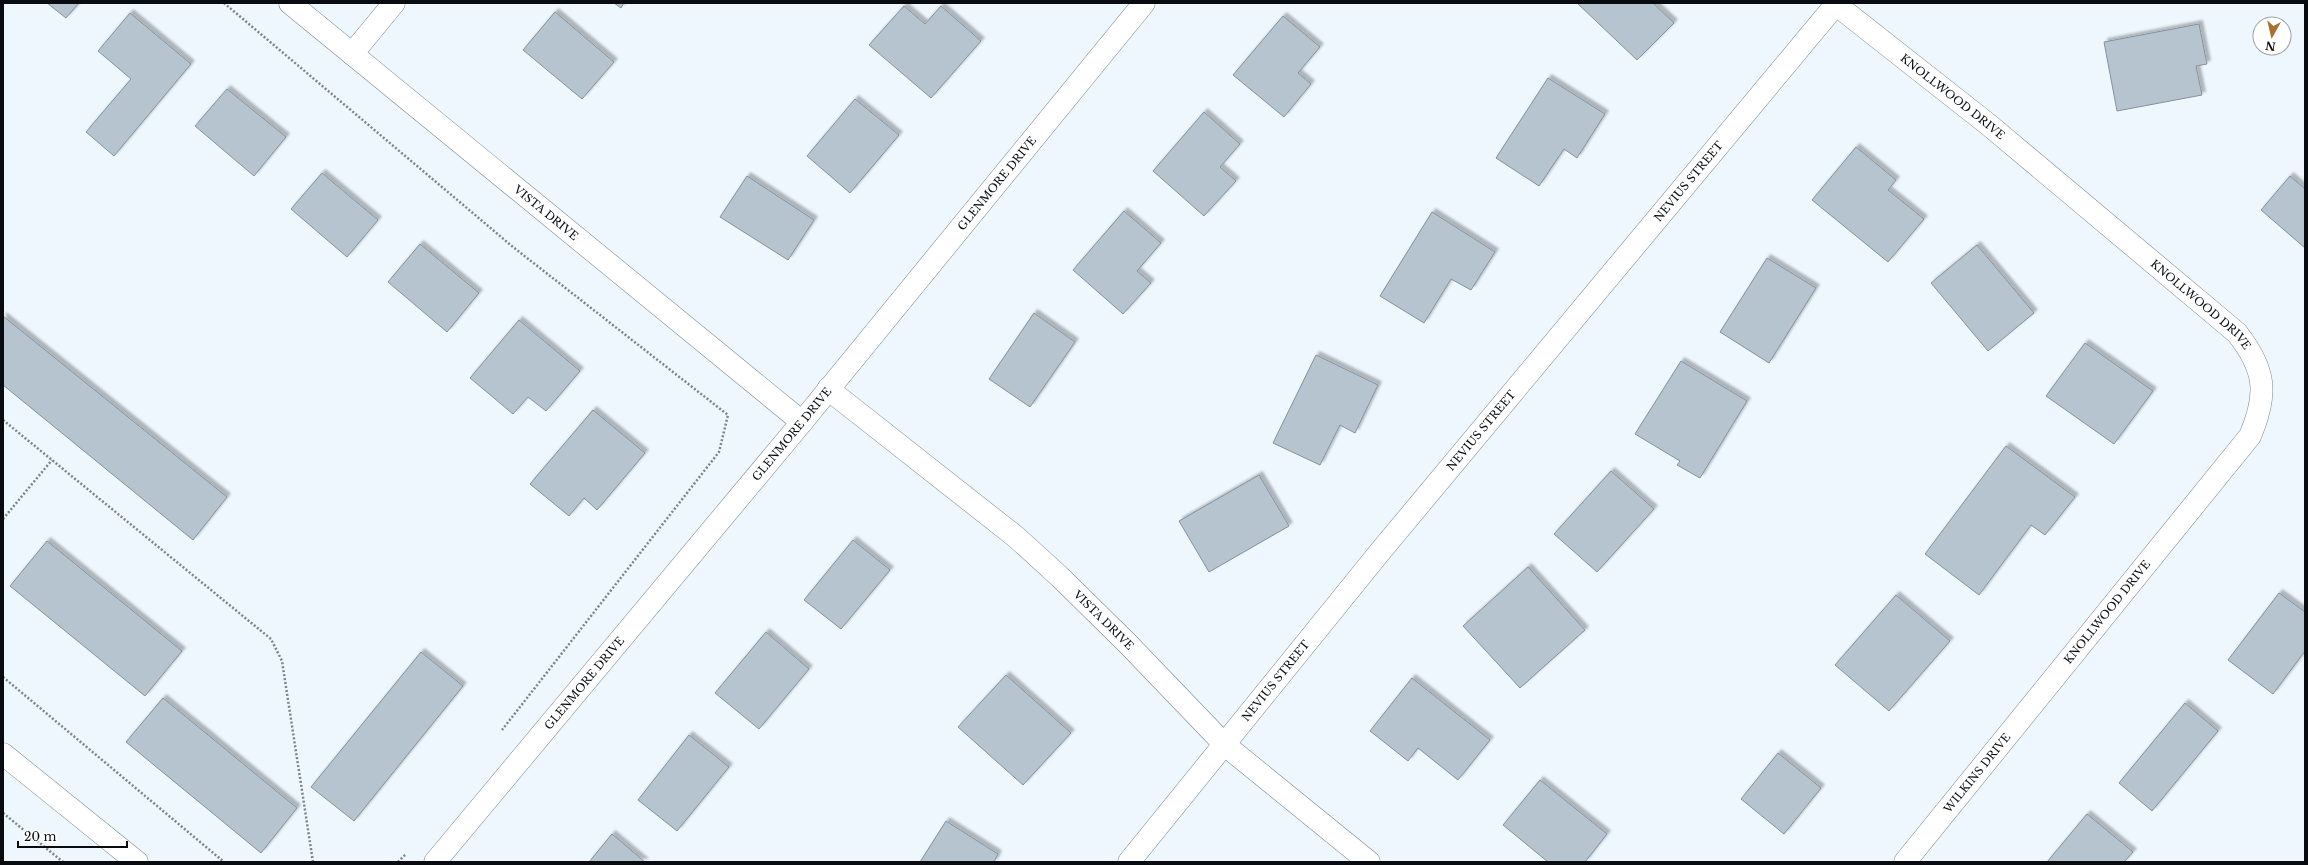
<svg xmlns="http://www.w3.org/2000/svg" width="2308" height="865" font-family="'Libre Baskerville',serif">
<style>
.building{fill:#b6c4d0;stroke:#84919c;filter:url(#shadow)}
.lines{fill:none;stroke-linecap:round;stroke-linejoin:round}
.street-casing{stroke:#778590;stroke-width:23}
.path{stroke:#7d8489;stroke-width:2.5;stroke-dasharray:2 2;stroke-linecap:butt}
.street{stroke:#fff;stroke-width:22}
.labels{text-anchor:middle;stroke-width:4;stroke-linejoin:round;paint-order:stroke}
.street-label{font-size:11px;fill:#080c10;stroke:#fff}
</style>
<defs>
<filter id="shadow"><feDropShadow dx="3.5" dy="-3.5" stdDeviation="1" flood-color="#0004"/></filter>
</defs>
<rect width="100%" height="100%" fill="#eef7fe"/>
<!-- building -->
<g class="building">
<polygon points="47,3 79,3 66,18"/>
<polygon points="614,3 624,3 621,8"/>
<polygon points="1577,3 1653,3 1674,23 1637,60"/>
<polygon points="904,6 925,24 941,6 981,41 931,98 869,45"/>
<polygon points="555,12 614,62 582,99 523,50"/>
<polygon points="130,13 191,64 114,156 86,132 131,79 98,51"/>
<polygon points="1283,16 1320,47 1298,73 1311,84 1284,117 1233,75"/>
<polygon points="2199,24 2207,64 2196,66 2202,95 2117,111 2104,42"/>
<polygon points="1548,78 1605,114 1577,158 1564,149 1539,186 1496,158"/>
<polygon points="227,89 286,137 254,176 195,126"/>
<polygon points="855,99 899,135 850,193 807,156"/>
<polygon points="1204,112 1240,144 1220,167 1236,181 1204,216 1153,171"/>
<polygon points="1856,147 1896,180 1888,190 1924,219 1888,262 1812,200"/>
<polygon points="322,173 378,220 347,257 291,209"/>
<polygon points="747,176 814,220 788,260 720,217"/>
<polygon points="2290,176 2305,189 2305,248 2261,210"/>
<polygon points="1124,211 1161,243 1137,271 1151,283 1123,314 1073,270"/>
<polygon points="1432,212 1495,252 1471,290 1451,279 1424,323 1380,296"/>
<polygon points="420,244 479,293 447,332 388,282"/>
<polygon points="1977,245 2034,313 1988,351 1931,283"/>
<polygon points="1767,258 1816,288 1769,363 1720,332"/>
<polygon points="1034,313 1075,342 1030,407 989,379"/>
<polygon points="3,316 227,497 193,540 3,385"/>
<polygon points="519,320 580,371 546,411 528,397 513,414 470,378"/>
<polygon points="2085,343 2153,391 2114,444 2046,396"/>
<polygon points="1316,355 1378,385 1355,433 1340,425 1320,465 1273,443"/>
<polygon points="1681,361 1747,401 1700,478 1677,465 1680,461 1635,434"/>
<polygon points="593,410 645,453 597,510 584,498 569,516 530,484"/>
<polygon points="2006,446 2075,497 2045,535 2031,525 1979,595 1925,554"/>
<polygon points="1611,471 1654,509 1597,572 1554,534"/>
<polygon points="1259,475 1289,526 1209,572 1179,521"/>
<polygon points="853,540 890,570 841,629 804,600"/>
<polygon points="47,541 182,651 145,696 10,586"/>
<polygon points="1528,567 1585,630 1520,688 1463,626"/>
<polygon points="2279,593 2305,612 2305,651 2273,694 2228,660"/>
<polygon points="1896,595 1950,641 1889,711 1835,665"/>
<polygon points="766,632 809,669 759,729 715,693"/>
<polygon points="421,652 463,686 354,821 311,787"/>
<polygon points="1006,675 1071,733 1023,785 958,727"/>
<polygon points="1412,678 1490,740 1458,780 1418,748 1408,761 1370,731"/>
<polygon points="163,698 297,808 261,853 126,742"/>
<polygon points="2185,703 2218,731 2152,811 2119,783"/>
<polygon points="689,735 729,767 677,831 638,800"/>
<polygon points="1778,753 1821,788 1784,834 1741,799"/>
<polygon points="1540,780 1607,834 1585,862 1548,862 1503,825"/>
<polygon points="2087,814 2133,852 2124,862 2047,862"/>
<polygon points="946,821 998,854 994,862 920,862"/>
<polygon points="612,834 645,862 589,862"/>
</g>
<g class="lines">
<!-- street casing -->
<g class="street-casing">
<g id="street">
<path id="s1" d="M290,3L802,422"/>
<path id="s2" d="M1834,3L1989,125L2237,333C2266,370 2268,394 2250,436L1905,862"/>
<polyline points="352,54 394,3"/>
<path id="s3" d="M828,389L1016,537L1060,577L1128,644L1225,745L1369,862"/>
<polyline points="3,754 137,862"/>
<path id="s4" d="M435,862L802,422L1144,3"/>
<path id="s5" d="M1129,862L1379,553L1837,3"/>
</g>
</g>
<!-- path -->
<g class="path">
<polyline points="224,3 513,247 728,415 719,452 502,730"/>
<polyline points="3,420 271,639 282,661 313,862"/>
<polyline points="3,519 52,460"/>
<polyline points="3,677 224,862"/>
<polyline points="3,813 63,862"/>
<polyline points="398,862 406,854"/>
</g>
<!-- street -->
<use href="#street" class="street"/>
</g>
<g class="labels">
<!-- street labels -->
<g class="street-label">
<text dy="4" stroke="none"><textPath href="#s2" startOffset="151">KNOLLWOOD DRIVE</textPath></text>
<text dy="4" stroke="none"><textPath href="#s5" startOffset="881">NEVIUS STREET</textPath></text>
<text dy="4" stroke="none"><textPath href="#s4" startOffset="881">GLENMORE DRIVE</textPath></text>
<text dy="4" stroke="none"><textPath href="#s1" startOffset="331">VISTA DRIVE</textPath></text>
<text dy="4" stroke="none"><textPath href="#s2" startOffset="475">KNOLLWOOD DRIVE</textPath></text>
<text dy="4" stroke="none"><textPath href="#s5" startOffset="557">NEVIUS STREET</textPath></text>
<text dy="4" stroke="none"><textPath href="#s4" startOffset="557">GLENMORE DRIVE</textPath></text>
<text transform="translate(2107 612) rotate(-51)" y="4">KNOLLWOOD DRIVE</text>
<text dy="4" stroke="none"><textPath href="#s3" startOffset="360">VISTA DRIVE</textPath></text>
<text dy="4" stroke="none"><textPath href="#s5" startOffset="233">NEVIUS STREET</textPath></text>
<text dy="4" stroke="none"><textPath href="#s4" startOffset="233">GLENMORE DRIVE</textPath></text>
<text transform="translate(1977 773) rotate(-51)" y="4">WILKINS DRIVE</text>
</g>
</g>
<!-- border -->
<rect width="2308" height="865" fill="none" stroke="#080c10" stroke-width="8"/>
<!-- north arrow -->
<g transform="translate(2272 36) rotate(188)"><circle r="19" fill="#ffffff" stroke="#9c9e9f"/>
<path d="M0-3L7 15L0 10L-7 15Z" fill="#a9702f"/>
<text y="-6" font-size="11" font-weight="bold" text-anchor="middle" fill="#080c10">N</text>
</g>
<!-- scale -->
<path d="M18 841v6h109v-6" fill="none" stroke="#080c10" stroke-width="2"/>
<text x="24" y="841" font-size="12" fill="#080c10" stroke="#ffffff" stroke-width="3" paint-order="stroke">20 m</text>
</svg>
